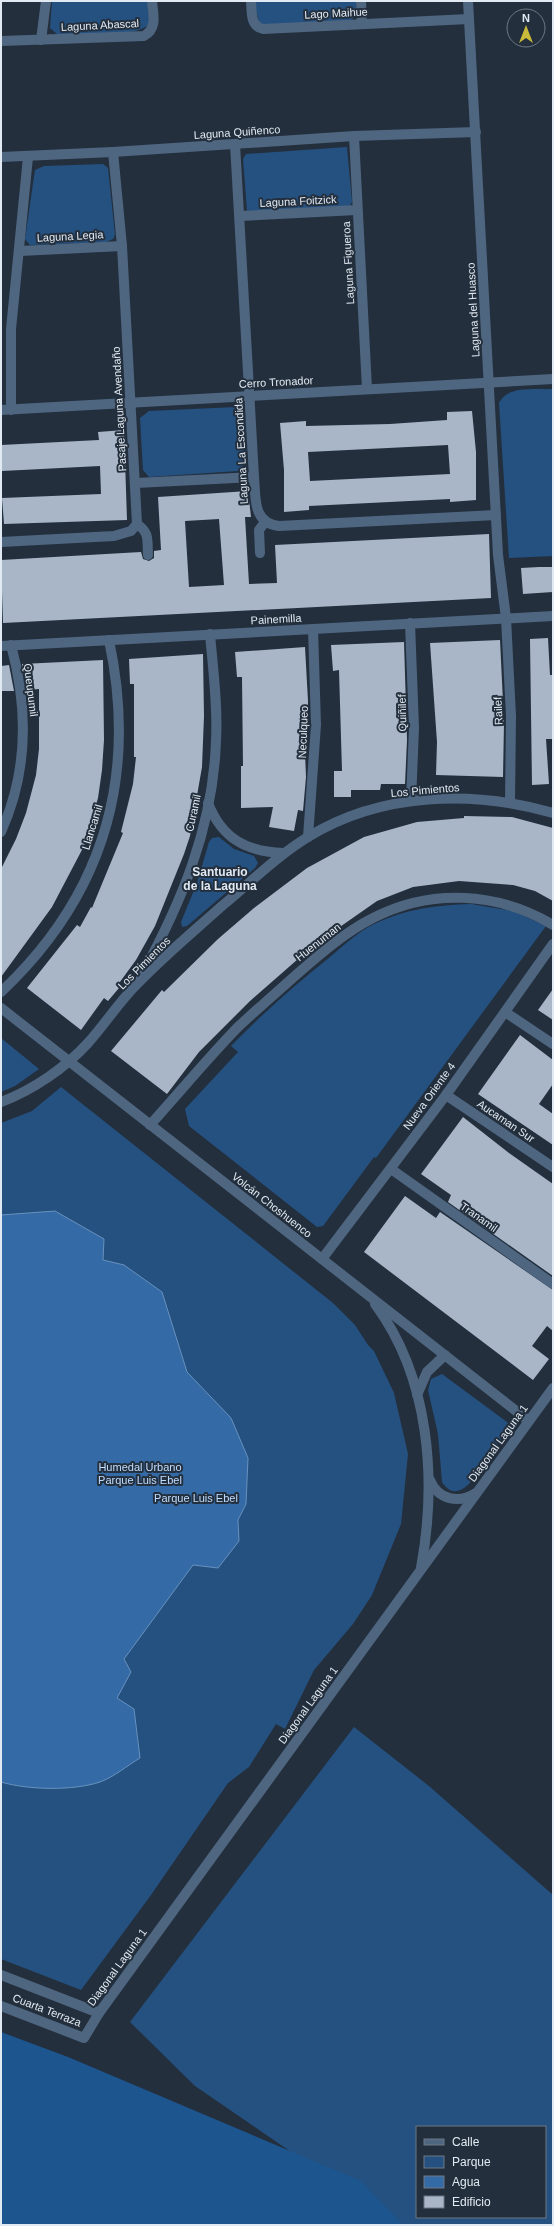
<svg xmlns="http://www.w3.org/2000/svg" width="554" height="2226" font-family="Arial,sans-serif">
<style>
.green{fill:#255180;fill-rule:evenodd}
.forest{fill:#1d558f}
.water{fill:#346ba7;stroke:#6891be}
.building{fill:#a8b6c8;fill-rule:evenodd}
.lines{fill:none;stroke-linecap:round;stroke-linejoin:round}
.minor{stroke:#4f6680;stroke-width:10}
.labels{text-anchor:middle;stroke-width:4;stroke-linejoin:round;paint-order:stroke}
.street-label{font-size:11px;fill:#e1e9f2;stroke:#232f3d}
.park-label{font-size:11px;fill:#c0ddff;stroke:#232f3d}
.neighbourhood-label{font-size:12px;font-weight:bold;fill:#e1e9f2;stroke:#232f3d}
</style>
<rect width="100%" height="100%" fill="#232f3d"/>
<!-- green -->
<g class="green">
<path d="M52,1H148C149,7 152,17 150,22C145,38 74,35 58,35L50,28Z"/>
<path d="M254,1H356C356,10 358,17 349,21L264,25L259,23Z"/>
<polygon points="347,147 352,202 349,207 247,211 243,159 246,154"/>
<polygon points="103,164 108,168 115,235 113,239 106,242 30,245 25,239 35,170 44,166"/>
<path d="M553,389V556L509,558L499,403C507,385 536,390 553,389Z"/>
<polygon points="236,407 245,414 247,461 238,471 149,477 143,470 140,418 149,411"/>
<polygon points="219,837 234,849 254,856 258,863 255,868 187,926 182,927 181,922 197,883 209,842 212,838"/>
<path d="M471,904L513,911L546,926L376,1158L374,1157L323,1226L317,1227L189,1126L185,1109L238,1052L231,1046C262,1014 295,985 330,957C344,945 358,932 374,924C405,909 437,905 471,904Z"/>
<polygon points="1,1038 39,1069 15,1086 1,1092"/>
<polygon points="61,1087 333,1303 355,1325 368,1345 374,1351 394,1393 408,1454 401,1524 372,1595 353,1624 314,1670 285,1729 276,1724 249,1767 228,1783 151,1895 81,1990 1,1959 1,1123 32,1111"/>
<path d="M442,1374L511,1425L469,1484C458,1494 450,1494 442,1482L438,1434L428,1390L431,1379Z"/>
<path d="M354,1727L429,1786L553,1895V2225H381L351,2193L195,2086L130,2022ZM417,2127H545V2217H417Z"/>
</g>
<!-- forest -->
<polygon class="forest" points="1,2032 68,2057 361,2181 403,2225 1,2225"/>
<!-- water -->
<path class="water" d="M55,1211L104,1239L103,1260L124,1265L162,1292L187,1372L231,1418L248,1458L246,1504L238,1520L239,1541L218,1568L193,1565L124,1659L131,1672L117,1698L134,1709L140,1758C128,1765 114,1777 100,1782C73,1791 28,1790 1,1782V1215Z"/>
<!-- building -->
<g class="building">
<path d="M472,411L476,452V500L450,502V499L309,506V510L284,512V470L280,423L306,421V426L390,424L447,420V412ZM448,445L450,474L310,481L308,452Z"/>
<polygon points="124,430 127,520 4,524 2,498 101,494 100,466 2,471 1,445 99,440 98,432"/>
<path d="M248,491L251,517H245L249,584L277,583L275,545L489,534L491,598L3,623L1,560L141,552L143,559L149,561L154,558V551L161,550L158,497ZM219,519L224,585L189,587L185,521Z"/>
<polygon points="539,567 553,567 553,592 523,594 521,568"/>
<polygon points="548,638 550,675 553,675 553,739 546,739 549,784 532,785 530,639"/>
<polygon points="500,640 504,723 503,777 436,775 437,742 430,643"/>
<polygon points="404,642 407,740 405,784 381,784 380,790 351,790 351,797 334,797 334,771 342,771 339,670 333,671 331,645"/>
<polygon points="305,647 308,701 307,753 305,753 306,777 303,811 298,810 294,831 269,827 273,807 241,808 241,766 243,766 242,677 237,677 235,652"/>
<polygon points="203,654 204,716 202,767 190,836 184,854 155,926 136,960 117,986 119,988 108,1001 104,998 81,1030 27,988 77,925 80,927 91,907 92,908 123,833 121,832 133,784 136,757 134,757 134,684 130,684 129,659"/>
<polygon points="103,660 104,740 102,770 98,798 84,846 52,907 1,977 1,869 16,839 26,813 36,775 39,749 39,689 27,690 22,664"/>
<polygon points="9,665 14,691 1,691 1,666"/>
<polygon points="464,816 512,817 553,828 553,901 535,891 513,885 459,881 413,887 377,901 314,945 250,1001 199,1052 167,1094 111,1051 162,990 164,992 218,939 254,908 307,868 364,837 417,822 464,818"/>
<polygon points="553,989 553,1020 538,1010"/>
<polygon points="520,1035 553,1060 553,1084 539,1104 553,1114 553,1145 478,1094"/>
<polygon points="463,1117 509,1153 553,1184 553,1276 448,1202 451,1195 421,1174"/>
<polygon points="405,1196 436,1218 440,1212 553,1290 553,1331 547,1326 532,1346 549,1359 533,1380 364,1252"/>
</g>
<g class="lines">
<!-- minor -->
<g class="minor">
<path d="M251,1C252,13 250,26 263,29L469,19"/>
<polyline points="361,1 362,24"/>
<polyline points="468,1 498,555 506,618 511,716 510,803"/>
<polyline points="41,40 46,1"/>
<path d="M1,41L144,36C158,28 153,14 152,1"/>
<polyline points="354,136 367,389"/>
<path d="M235,144L254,477C256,497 252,523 279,526L496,515"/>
<polyline points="1,157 113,152 354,136 476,132"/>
<polyline points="240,216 357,210"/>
<polyline points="20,251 122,246"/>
<polyline points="1,410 553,379"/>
<polyline points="11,410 11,329 28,157"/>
<polyline points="136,483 254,477"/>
<path d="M137,524C150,533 147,540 148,555"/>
<polyline points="1,542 114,536 131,531 137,524 122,246 113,152"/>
<polyline points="260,553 259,530 265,522"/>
<polyline points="410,623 414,728 411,801"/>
<polyline points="1,646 553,616"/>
<path d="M208,803C222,839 247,852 284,853"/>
<path d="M1,832C28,772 28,707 11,645"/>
<polyline points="308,837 316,725 313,629"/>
<path d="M141,976C182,902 213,827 216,741C218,706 213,669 210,634"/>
<path d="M1,992C104,895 138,777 109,640"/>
<polyline points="1,1008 529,1421"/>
<polyline points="505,1012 553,1044"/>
<polyline points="446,1095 553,1167"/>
<path d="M1,1102C33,1090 65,1068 88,1043C105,1024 119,1002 137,984C164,956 194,931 223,905C251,882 277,856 308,837C381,792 473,790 553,813"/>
<path d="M150,1125C179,1093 207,1059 237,1028C256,1010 276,993 296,975C319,955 345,932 373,918C431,888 498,892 553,925"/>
<polyline points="391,1169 553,1284"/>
<polyline points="322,1259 446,1095 553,944"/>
<path d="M375,1304C430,1378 437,1480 421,1568"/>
<polyline points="417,1395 427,1372 445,1355"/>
<path d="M430,1480C438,1500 459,1504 476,1493"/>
<polyline points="1,1975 99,2013"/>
<polyline points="1,2006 84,2038 99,2013 553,1388"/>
</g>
</g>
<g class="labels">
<!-- street labels -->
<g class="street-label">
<text transform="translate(336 13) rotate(-3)" y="4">Lago Maihue</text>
<text transform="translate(100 25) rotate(-3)" y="4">Laguna Abascal</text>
<text transform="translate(237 132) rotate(-4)" y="4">Laguna Quiñenco</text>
<text transform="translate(298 201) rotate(-3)" y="4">Laguna Foitzick</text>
<text transform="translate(70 236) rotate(-3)" y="4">Laguna Legia</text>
<text transform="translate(348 263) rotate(-93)" y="4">Laguna Figueroa</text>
<text transform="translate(473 310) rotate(-93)" y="4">Laguna del Huasco</text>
<text transform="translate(276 382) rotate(-3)" y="4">Cerro Tronador</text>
<text transform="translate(119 409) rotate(-93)" y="4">Pasaje Laguna Avendaño</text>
<text transform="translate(241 451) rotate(-93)" y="4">Laguna La Escondida</text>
<text transform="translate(276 619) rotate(-3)" y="4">Painemilla</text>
<text transform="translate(31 690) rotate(83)" y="4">Queupumil</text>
<text transform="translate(498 711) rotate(-92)" y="4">Railef</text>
<text transform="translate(402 713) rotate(-91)" y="4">Quiñilef</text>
<text transform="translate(303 732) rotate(-88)" y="4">Neculqueo</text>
<text transform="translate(425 790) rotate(-5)" y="4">Los Pimientos</text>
<text transform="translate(193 813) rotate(-78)" y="4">Curamil</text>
<text transform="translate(92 827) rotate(-73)" y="4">Llancamil</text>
<text transform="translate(318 942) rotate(-38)" y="4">Huenuman</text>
<text transform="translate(144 963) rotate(-45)" y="4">Los Pimientos</text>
<text transform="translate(429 1096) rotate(-54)" y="4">Nueva Oriente 4</text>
<text transform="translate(506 1121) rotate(34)" y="4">Aucaman Sur</text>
<text transform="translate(272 1205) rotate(38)" y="4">Volcán Choshuenco</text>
<text transform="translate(479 1217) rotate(35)" y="4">Tranamil</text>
<text transform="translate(498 1443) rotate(-54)" y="4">Diagonal Laguna 1</text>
<text transform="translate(308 1705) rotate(-54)" y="4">Diagonal Laguna 1</text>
<text transform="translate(117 1967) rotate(-54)" y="4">Diagonal Laguna 1</text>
<text transform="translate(47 2010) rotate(21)" y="4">Cuarta Terraza</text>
</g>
<!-- park labels -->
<g class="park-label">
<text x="140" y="1471">Humedal Urbano<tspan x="140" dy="13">Parque Luis Ebel</tspan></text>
<text x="196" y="1502">Parque Luis Ebel</text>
</g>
<!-- neighbourhood labels -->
<g class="neighbourhood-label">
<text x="220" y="876">Santuario<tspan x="220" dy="14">de la Laguna</tspan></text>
</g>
</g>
<!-- border -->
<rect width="554" height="2226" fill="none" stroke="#e1e9f2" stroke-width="4"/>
<!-- legend -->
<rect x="416" y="2126" width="130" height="92" fill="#232f3d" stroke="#6f7985"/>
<rect x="424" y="2139" width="20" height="6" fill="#4f6680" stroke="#6f7985"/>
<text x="452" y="2146" font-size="12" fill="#e1e9f2">Calle</text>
<rect x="424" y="2156" width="20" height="12" fill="#255180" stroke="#6f7985"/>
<text x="452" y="2166" font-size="12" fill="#e1e9f2">Parque</text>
<rect x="424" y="2176" width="20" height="12" fill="#346ba7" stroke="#6f7985"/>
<text x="452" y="2186" font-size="12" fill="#e1e9f2">Agua</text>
<rect x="424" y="2196" width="20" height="12" fill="#a8b6c8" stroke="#6f7985"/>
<text x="452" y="2206" font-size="12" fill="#e1e9f2">Edificio</text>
<!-- north arrow -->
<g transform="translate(526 28)"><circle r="19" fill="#232f3d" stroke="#6f7985"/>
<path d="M0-3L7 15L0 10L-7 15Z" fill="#caba3a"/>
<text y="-6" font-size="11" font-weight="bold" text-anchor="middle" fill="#e1e9f2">N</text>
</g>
</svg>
